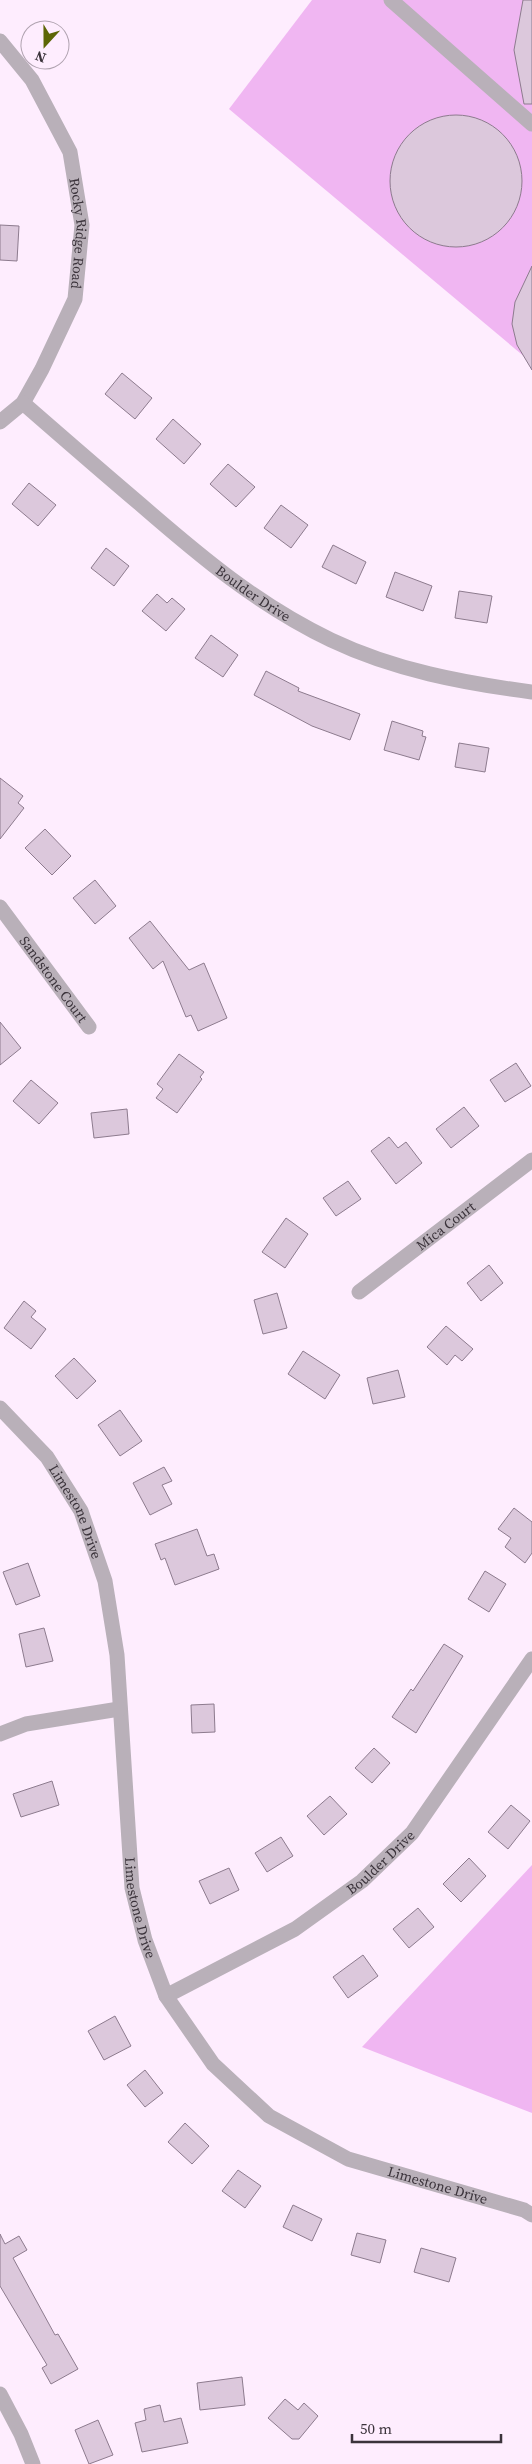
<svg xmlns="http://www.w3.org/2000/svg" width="532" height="2464" font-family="'Source Serif 4',serif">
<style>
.green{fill:#f0b6f2}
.building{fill:#dcc8dc;stroke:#8d7b8e}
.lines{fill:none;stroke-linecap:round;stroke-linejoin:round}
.minor{stroke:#b9b0b9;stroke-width:15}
.labels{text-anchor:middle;stroke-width:4.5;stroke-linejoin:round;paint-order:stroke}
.street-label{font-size:14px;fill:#3b333b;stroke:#feedfe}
</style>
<rect width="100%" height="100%" fill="#feedfe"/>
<!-- green -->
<g class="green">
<polygon points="312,0 532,0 532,363 229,109"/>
<polygon points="532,1865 532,2113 362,2047"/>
</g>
<!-- building -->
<g class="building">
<polygon points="523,0 532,0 532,104 524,104 514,50"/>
<circle cx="456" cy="181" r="66"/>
<polygon points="0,225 19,226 17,261 0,260"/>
<polygon points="532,266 532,370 517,345 512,324 515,302"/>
<polygon points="122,373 152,398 135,419 105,394"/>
<polygon points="173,419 201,444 184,464 156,439"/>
<polygon points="228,464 255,487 236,507 210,484"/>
<polygon points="29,483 56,505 38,526 12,504"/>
<polygon points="281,505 308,525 291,548 264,528"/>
<polygon points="333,545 366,562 356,584 322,567"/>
<polygon points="106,548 129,566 114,586 91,568"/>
<polygon points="395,572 432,586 423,611 386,597"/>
<polygon points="459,591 492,596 487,623 455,618"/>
<polygon points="157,594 167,603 172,598 185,609 166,631 142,611"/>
<polygon points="211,635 238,655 223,677 195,658"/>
<polygon points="266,671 299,688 298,691 360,714 350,740 312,726 254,695"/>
<polygon points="392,721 423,731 422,736 426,737 419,760 384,750"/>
<polygon points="459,743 489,748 485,772 455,767"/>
<polygon points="0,778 23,796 18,803 24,808 0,839"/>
<polygon points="45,829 71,856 52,875 25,848"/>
<polygon points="95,880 116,906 95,924 73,898"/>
<polygon points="150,921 189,970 204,963 227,1018 198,1031 191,1015 186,1017 163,961 153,969 129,938"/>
<polygon points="0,1022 21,1048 0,1065"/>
<polygon points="179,1054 204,1072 200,1077 202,1079 177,1113 156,1098 163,1089 157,1084"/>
<polygon points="516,1063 531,1086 505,1102 490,1080"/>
<polygon points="31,1080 58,1103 39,1124 13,1101"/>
<polygon points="464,1107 479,1126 451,1148 436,1129"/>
<polygon points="127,1109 129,1134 94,1138 91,1113"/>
<polygon points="389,1137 398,1148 406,1142 422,1163 396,1184 371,1151"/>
<polygon points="348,1181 361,1199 336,1216 323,1198"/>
<polygon points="286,1218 308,1234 285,1268 262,1252"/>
<polygon points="489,1265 503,1283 481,1301 467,1283"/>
<polygon points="277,1293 287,1328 263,1334 254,1300"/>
<polygon points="24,1301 36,1311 31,1317 46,1329 31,1349 4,1328"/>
<polygon points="446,1326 473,1349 462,1361 455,1355 447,1365 427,1347"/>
<polygon points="303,1351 340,1375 325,1399 288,1374"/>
<polygon points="74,1358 96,1381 77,1399 55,1376"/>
<polygon points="398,1370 405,1397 373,1404 367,1378"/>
<polygon points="120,1410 142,1441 120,1456 98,1425"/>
<polygon points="164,1467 172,1481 162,1485 172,1504 150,1515 133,1483"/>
<polygon points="514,1508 532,1522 532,1553 525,1563 505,1547 511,1538 498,1529"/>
<polygon points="197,1529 207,1556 214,1554 219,1569 175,1585 165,1558 161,1560 155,1544"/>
<polygon points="28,1563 40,1596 16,1605 3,1572"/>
<polygon points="485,1571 506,1584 489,1612 468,1599"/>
<polygon points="44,1628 53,1661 26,1667 19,1634"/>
<polygon points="444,1644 463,1656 416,1733 392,1717 411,1689 413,1691"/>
<polygon points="214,1704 215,1732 192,1733 191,1705"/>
<polygon points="374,1748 390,1763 372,1783 355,1768"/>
<polygon points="52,1781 59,1805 21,1817 13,1794"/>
<polygon points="330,1796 347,1814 324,1835 307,1816"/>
<polygon points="511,1805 530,1821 508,1849 488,1832"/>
<polygon points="281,1837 293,1856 267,1872 255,1853"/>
<polygon points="469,1858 486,1876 461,1902 443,1884"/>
<polygon points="229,1868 239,1890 210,1904 199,1881"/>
<polygon points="418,1908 434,1927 409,1948 393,1929"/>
<polygon points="363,1955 378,1976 348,1998 333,1977"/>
<polygon points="115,2016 131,2046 104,2060 88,2031"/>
<polygon points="145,2070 163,2093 145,2107 127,2085"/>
<polygon points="185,2123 209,2146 192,2164 168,2142"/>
<polygon points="238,2170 261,2186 245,2208 222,2191"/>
<polygon points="293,2205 322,2219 312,2241 283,2227"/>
<polygon points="357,2233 386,2240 380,2263 351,2255"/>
<polygon points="0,2234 5,2244 19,2236 27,2250 13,2258 55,2335 58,2334 78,2369 51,2384 42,2368 47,2365 0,2286"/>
<polygon points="421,2248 456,2258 449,2282 414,2272"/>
<polygon points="242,2377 245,2405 200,2410 197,2383"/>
<polygon points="285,2399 298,2410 304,2403 318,2416 299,2439 292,2439 268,2418"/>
<polygon points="160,2405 164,2422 181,2418 188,2443 142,2452 135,2423 146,2420 144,2409"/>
<polygon points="98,2420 113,2455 89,2464 75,2430"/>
</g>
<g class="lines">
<!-- minor -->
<g class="minor">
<polyline points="391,0 532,124"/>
<path id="s1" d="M0,41L32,80L70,152L82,225L75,299L42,369L23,403L0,422"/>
<path id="s2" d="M23,403C62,437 101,471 140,504C201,557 258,605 331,640C394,670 463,683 532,692"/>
<path id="s3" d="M0,907L89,1027"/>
<path id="s4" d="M359,1292L532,1160"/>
<path id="s5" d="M0,1408L47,1457L81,1511L105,1581L117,1655L132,1888L145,1940L166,1996L213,2064L269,2116L348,2159L524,2210L532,2215"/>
<polyline points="0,1734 26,1724 119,1709"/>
<path id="s6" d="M166,1996L295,1929L362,1881L412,1833L532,1659"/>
<polyline points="0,2394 21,2434 33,2464"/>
</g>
</g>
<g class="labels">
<!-- street labels -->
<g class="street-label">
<text dy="5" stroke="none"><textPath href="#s1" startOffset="214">Rocky Ridge Road</textPath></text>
<text dy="5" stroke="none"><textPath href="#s2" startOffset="299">Boulder Drive</textPath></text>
<text dy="5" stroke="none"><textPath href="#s3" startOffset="90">Sandstone Court</textPath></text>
<text dy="5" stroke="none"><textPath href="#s4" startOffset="109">Mica Court</textPath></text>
<text dy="5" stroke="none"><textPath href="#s5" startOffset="130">Limestone Drive</textPath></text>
<text dy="5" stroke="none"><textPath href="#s6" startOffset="254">Boulder Drive</textPath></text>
<text dy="5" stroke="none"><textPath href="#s5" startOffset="535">Limestone Drive</textPath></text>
<text dy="5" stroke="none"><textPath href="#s5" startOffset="970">Limestone Drive</textPath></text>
</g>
</g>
<!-- north arrow -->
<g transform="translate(45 45) rotate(201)"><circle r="24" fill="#feedfe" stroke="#b0a3b0"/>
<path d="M0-4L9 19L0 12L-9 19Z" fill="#5d6606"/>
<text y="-8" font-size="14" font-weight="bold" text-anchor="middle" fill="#3b333b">N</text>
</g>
<!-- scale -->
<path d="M352 2434v8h149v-8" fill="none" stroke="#3b333b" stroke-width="2.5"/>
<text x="360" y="2434" font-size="15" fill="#3b333b" stroke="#feedfe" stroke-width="4" paint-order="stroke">50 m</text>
</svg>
